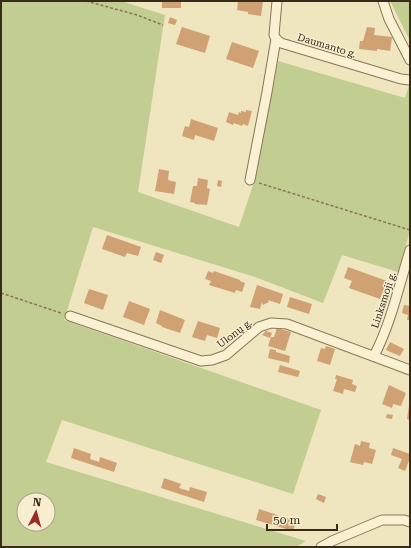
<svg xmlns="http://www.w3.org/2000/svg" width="411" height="548" font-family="'Roboto Serif',serif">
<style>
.green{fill:#c2cd92;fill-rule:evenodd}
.building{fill:#cfa173}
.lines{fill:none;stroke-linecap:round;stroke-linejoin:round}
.minor-casing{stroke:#887557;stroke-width:11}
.path{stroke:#887557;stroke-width:1.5;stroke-dasharray:3 2;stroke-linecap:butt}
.minor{stroke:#faf1d2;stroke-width:9}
.labels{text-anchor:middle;stroke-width:3;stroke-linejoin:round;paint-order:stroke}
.street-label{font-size:10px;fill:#372b1c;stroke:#f6eece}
</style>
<rect width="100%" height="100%" fill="#efe5bf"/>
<!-- green -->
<g class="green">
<path d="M1,1H121L165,15L138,192L239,227L256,176L278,61L405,98L410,82V231L398,272L342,255L323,303L255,277L93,227L64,320L321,410L293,494L62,420L46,462L306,541L296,547H1ZM24,500H48V524H24Z"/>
<polygon points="390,1 410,1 410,41"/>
</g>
<!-- building -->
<g class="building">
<rect x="162" y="1" width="19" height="7"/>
<polygon points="238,1 263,1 261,16 248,14 248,12 237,10"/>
<polygon points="170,17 177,20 175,25 168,23"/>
<polygon points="182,27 210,36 205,53 176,44"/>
<polygon points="367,27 375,28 374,35 392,37 390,51 377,49 377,51 359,49 360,41 363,41"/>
<polygon points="232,42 259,51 253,68 226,59"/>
<polygon points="246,110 252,111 248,126 243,124 242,126 234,123 233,125 226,122 229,112 238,115 239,112 241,113 241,111 246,112"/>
<polygon points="191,119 218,128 214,141 195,135 194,140 182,136 185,126 189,127"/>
<polygon points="159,169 169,171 168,180 176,182 174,194 155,191"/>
<polygon points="198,178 208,180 207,188 210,189 207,205 195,204 195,203 190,202 193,186 197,186"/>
<polygon points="218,180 222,181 221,187 217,186"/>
<polygon points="107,235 141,247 138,256 127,253 125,257 102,249"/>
<polygon points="156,252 164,255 161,263 153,260"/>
<polygon points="348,267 387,281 380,299 349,288 352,281 344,278"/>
<polygon points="208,271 213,273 214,271 240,280 240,281 245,283 242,292 236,290 235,293 209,285 211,281 205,279"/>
<polygon points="257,285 283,294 280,304 268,300 269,302 263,305 262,302 260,309 250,307"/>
<polygon points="89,289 108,295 103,310 84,303"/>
<polygon points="290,297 312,304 309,314 287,307"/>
<polygon points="129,301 150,309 144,325 123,317"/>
<polygon points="404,305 410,306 410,320 407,320 408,315 402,313"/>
<polygon points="160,310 185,320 180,333 162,327 162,326 156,323"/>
<polygon points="198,321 220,328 217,338 207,335 205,341 192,337"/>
<polygon points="277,328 291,332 285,351 268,346 271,337 274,337"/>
<polygon points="266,331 272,333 270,338 262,335"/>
<polygon points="390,342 404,349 400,356 386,350"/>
<polygon points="326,346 335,349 330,365 317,361 321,348 325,349"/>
<polygon points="270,349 276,350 276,352 290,356 289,363 268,358"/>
<polygon points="280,365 300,371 298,377 278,372"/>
<polygon points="336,375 353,380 352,384 357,386 355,392 344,389 343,394 333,391 337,379 335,379"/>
<polygon points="389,385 406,393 401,406 393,404 392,408 382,404"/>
<polygon points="409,406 410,406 410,420 407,419"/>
<polygon points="387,414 393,415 392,419 386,418"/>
<polygon points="361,441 370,443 369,448 376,450 372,464 364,462 363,465 350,462 355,444 360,446"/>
<polygon points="74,448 91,454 90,459 99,462 100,457 117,463 114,472 71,458"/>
<polygon points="393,448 410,454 410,458 405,471 398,468 402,459 391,455"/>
<polygon points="164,478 181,484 179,488 189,491 190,487 207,492 204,502 161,488"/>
<polygon points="318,494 326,497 324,503 316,499"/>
<polygon points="259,509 296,521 293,531 256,520"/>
</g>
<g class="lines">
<!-- minor casing -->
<g class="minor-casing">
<g id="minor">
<polyline points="277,1 274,35 276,39 281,43 401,79 410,80"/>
<polyline points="383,1 389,19 410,60"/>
<polyline points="250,180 267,92 276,39"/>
<polyline points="70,316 201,361 212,360 226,355 259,327 271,323 287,324 410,370"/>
<path d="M374,356C391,323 399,286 410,250"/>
<polyline points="321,547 332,541 382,520 404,520 410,522"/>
</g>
</g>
<!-- path -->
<g class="path">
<polyline points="86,1 137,15 163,25"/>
<polyline points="259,183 410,230"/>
<polyline points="1,293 61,313"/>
<polyline points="410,491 410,499"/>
</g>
<!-- minor -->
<use href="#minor" class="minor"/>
</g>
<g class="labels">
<!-- street labels -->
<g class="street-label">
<text transform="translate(327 45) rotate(17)" y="4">Daumanto g.</text>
<text transform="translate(383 300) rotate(-72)" y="4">Linksmoji g.</text>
<text transform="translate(234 333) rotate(-37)" y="4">Ulonų g.</text>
</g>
</g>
<!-- border -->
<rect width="411" height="548" fill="none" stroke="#372b1c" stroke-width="4"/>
<!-- north arrow -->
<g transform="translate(36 512) rotate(6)"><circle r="19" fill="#f6eece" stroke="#aaa087"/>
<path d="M0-3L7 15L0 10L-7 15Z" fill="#992d25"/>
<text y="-6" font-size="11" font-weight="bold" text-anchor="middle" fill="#372b1c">N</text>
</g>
<!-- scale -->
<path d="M267 524v6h70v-6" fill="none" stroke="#372b1c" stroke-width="2"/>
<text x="273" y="524" font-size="12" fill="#372b1c" stroke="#f6eece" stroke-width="3" paint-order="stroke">50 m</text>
</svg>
